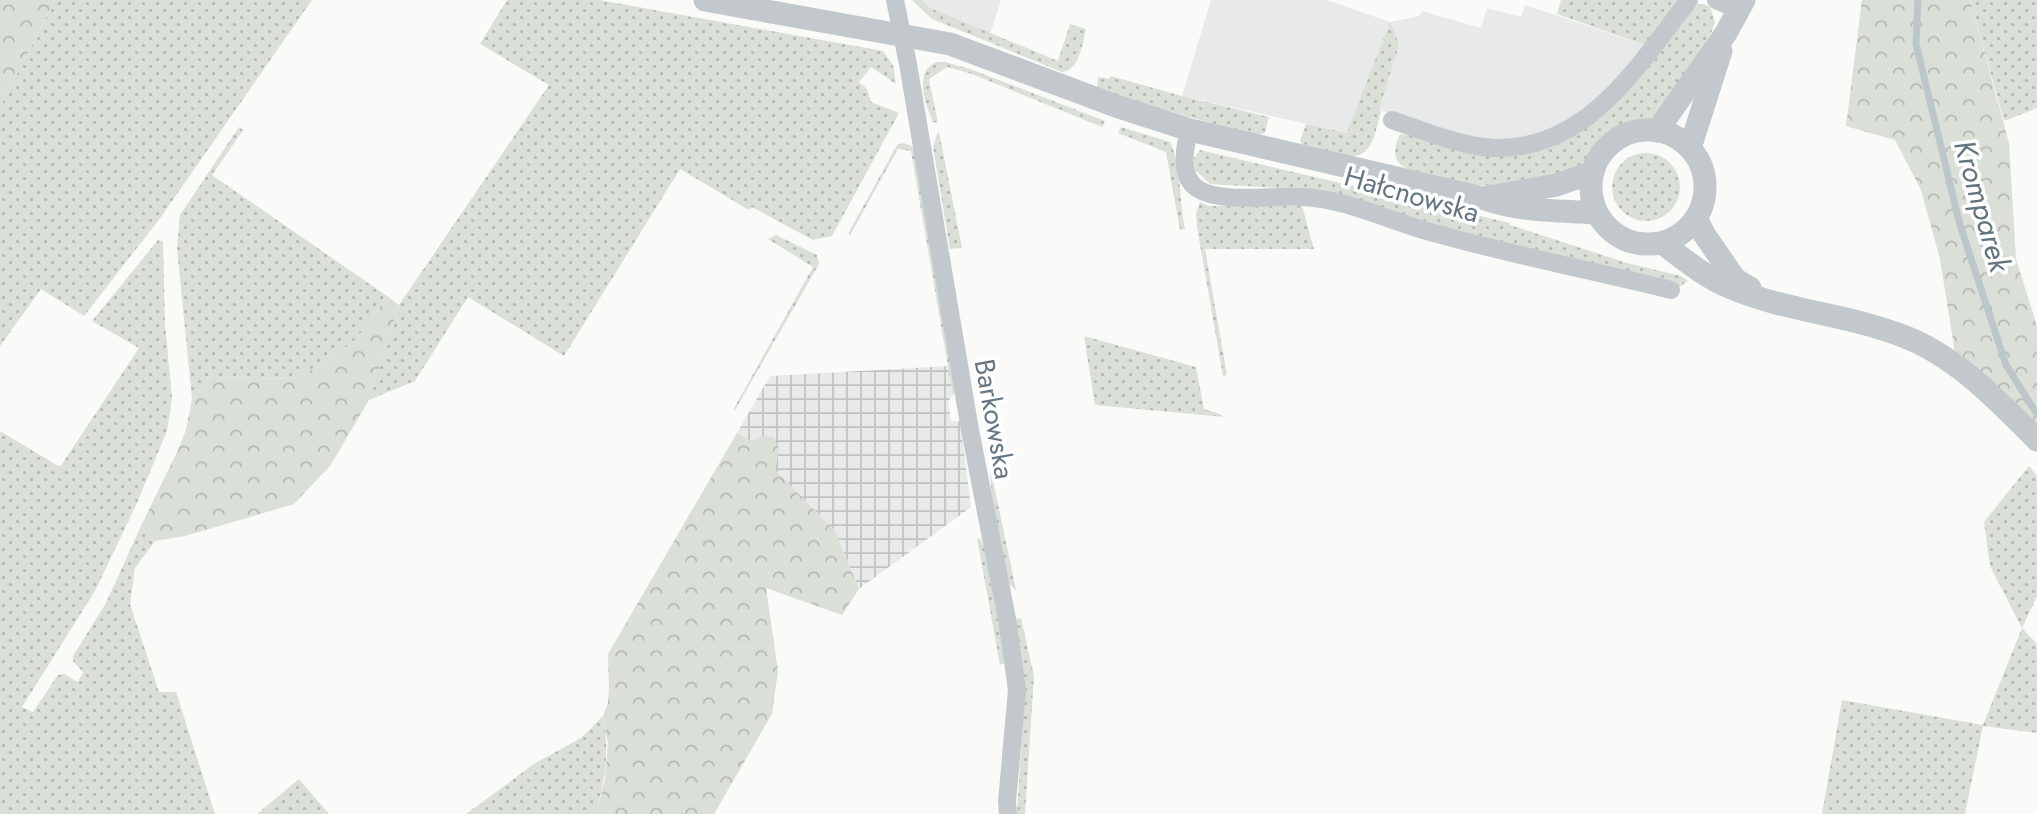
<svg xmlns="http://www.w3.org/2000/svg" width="2037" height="814" font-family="Jost,sans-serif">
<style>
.built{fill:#e8e9e9}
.industrial{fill:url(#industrial-grid)}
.grass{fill:url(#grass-dots)}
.forest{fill:url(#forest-crowns)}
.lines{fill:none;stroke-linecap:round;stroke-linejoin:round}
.stream{stroke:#bbc7cb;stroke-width:7}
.minor{stroke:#c3c8cc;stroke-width:18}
.tertiary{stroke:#c3c8cc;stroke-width:23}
.labels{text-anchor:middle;stroke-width:7;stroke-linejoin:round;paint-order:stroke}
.street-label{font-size:28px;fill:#657683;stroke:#fff}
.water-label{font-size:30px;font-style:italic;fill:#60757c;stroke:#fff}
</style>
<defs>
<pattern id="industrial-grid" width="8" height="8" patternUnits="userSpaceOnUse" patternTransform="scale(1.75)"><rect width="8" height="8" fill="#e8e9e9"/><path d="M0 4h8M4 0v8" fill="none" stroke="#c0c1c2"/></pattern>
<pattern id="grass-dots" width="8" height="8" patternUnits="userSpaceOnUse" patternTransform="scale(1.75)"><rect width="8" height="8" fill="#dadfd7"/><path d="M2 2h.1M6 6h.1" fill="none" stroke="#b4b9b4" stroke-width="1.8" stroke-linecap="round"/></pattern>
<pattern id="forest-crowns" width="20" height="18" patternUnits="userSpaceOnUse" patternTransform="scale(1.75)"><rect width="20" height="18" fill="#dadfd7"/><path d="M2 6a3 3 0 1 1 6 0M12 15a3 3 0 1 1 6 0" fill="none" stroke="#b4b9b4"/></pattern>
</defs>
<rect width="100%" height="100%" fill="#fafaf8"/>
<!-- built -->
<g class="built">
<polygon points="922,0 1001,0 990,34 930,8"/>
<polygon points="1211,0 1327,0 1390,22 1419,16 1422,11 1481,28 1487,8 1521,17 1525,5 1648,46 1584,113 1544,134 1493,142 1429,127 1379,110 1370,138 1182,96"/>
</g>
<!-- industrial -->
<polygon class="industrial" points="949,366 953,395 948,401 951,422 960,421 971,507 859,589 835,531 775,470 779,449 762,436 750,441 737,433 770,376"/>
<!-- grass -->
<g class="grass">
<polygon points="55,0 312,0 161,217 84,316 41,289 0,346 0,107"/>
<polygon points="507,0 599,0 883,51 893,65 896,84 871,67 859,82 867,89 871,102 899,113 832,236 813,240 752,207 749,210 680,169 564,356 468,297 415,381 369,400 399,305 549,85 480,44"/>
<path d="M912,0H922L930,8L1058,61L1070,24L1086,29C1082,44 1080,70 1062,72L932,19Z"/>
<polygon points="1561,0 1678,0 1648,46 1557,14"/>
<polygon points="1970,0 2037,0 2037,108 2004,121"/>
<path d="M1698,4H1704L1710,7L1715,22L1712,31C1700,51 1675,100 1659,114C1645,126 1623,123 1608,135C1595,145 1588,161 1574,171L1493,186L1471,185L1411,170C1391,164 1393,150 1400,134L1423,138L1546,147Z"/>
<path d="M1390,22L1399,45L1379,109L1381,111C1375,130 1374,159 1348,156L1302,144L1300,141L1306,124L1347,133Z"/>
<path d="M936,62H945L973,70L1105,121L1102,127L972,74L947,67L929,79L938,123L933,122C926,106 913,72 936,62Z"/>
<path d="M1111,76L1182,96L1269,117L1265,133L1257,135C1203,121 1150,107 1097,87L1098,77L1109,79Z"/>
<polygon points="239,127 243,130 212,175 387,296 357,338 328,362 291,379 212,377 192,399 177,248 180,215"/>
<path d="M1121,127L1170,142C1182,167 1179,202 1185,229L1180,230L1166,152L1118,133Z"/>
<polygon points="939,132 962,248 950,249 933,147 937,134"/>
<polygon points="904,143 914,147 956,390 953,395 911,151 898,149 850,235 849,232 897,145"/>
<polygon points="1200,150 1510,223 1510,225 1627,263 1681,276 1688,281 1679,287 1296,189 1210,184 1195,170 1194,158"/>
<circle cx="1646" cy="187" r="34"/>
<polygon points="1200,202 1208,206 1302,206 1314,249 1205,249 1227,375 1223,376 1197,227 1196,213"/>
<polygon points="776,235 817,255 819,264 735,410 733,410 813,267 768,239"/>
<polygon points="158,240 163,242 165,324 172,398 167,431 137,503 95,591 22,707 33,712 58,675 64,674 78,682 83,672 73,661 73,656 106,603 141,526 155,541 135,568 130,604 159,692 176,692 215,814 0,814 0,431 60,467 139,348 92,321"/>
<polygon points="1084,336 1196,367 1204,409 1220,414 1224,417 1095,405"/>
<polygon points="990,466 1016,590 1009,584 992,506"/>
<polygon points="2029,466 2037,476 2037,596 2022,628 2037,644 2037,733 1983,726 1965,814 1822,814 1842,700 1983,725 2022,628 1990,566 1984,522"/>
<polygon points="977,538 981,540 985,549 1006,662 1000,665"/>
<polygon points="1021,618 1034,676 1025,814 1017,814 1025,684 1015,619"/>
<path d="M603,716C610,754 605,777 596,814H466L534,764L581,738Z"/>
<polygon points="299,779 329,814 257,814"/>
</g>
<!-- forest -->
<g class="forest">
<polygon points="0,0 55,0 0,107"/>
<polygon points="1862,0 1970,0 2009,143 2016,259 2037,326 2037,426 1955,353 1940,259 1921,190 1895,140 1846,126"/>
<polygon points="387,296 399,305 369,400 330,466 294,504 185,536 155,541 141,526 178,450 186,430 192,399 212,377 291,379 328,362 357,338"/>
<polygon points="737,433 750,441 762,436 774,437 779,449 775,470 835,531 859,589 842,615 766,588 778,671 772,714 714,814 596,814 605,779 608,743 603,716 608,703 609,688 608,654"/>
</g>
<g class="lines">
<!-- stream -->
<polyline class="stream" points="1918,0 1916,44 1960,225 2006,365 2037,414"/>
<!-- minor -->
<g class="minor">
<polyline points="895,0 908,64 970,430 1007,619 1017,690 1007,802 1008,814"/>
<polyline points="1716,0 1738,10"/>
<path d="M1392,120C1424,131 1462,147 1496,148C1589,149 1639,64 1689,0"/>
<path d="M1190,130C1184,147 1179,177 1198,189C1222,204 1275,195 1303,197C1346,199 1387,220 1427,231C1507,254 1590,270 1671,290"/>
</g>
<!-- tertiary -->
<g class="tertiary">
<path d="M705,0L950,44L1116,106L1190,130L1482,198C1523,212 1555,210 1597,213"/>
<circle cx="1648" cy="187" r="57"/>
<polyline points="1657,131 1726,33 1744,0"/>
<polyline points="1690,148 1721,51"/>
<polyline points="1488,197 1557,185 1593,172"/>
<polyline points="1696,218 1704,234 1735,279 1750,288"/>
<path d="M1662,243C1684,259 1703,276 1729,287C1784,311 1847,314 1903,336C1956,356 1998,401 2037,440"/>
</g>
</g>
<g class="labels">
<!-- street labels -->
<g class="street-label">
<text transform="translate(1412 194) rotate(16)" y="10">Hałcnowska</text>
<text transform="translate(995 419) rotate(80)" y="10">Barkowska</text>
</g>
<!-- water labels -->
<g class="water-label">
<text transform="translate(1982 206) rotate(74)" y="10">Kromparek</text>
</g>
</g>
</svg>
